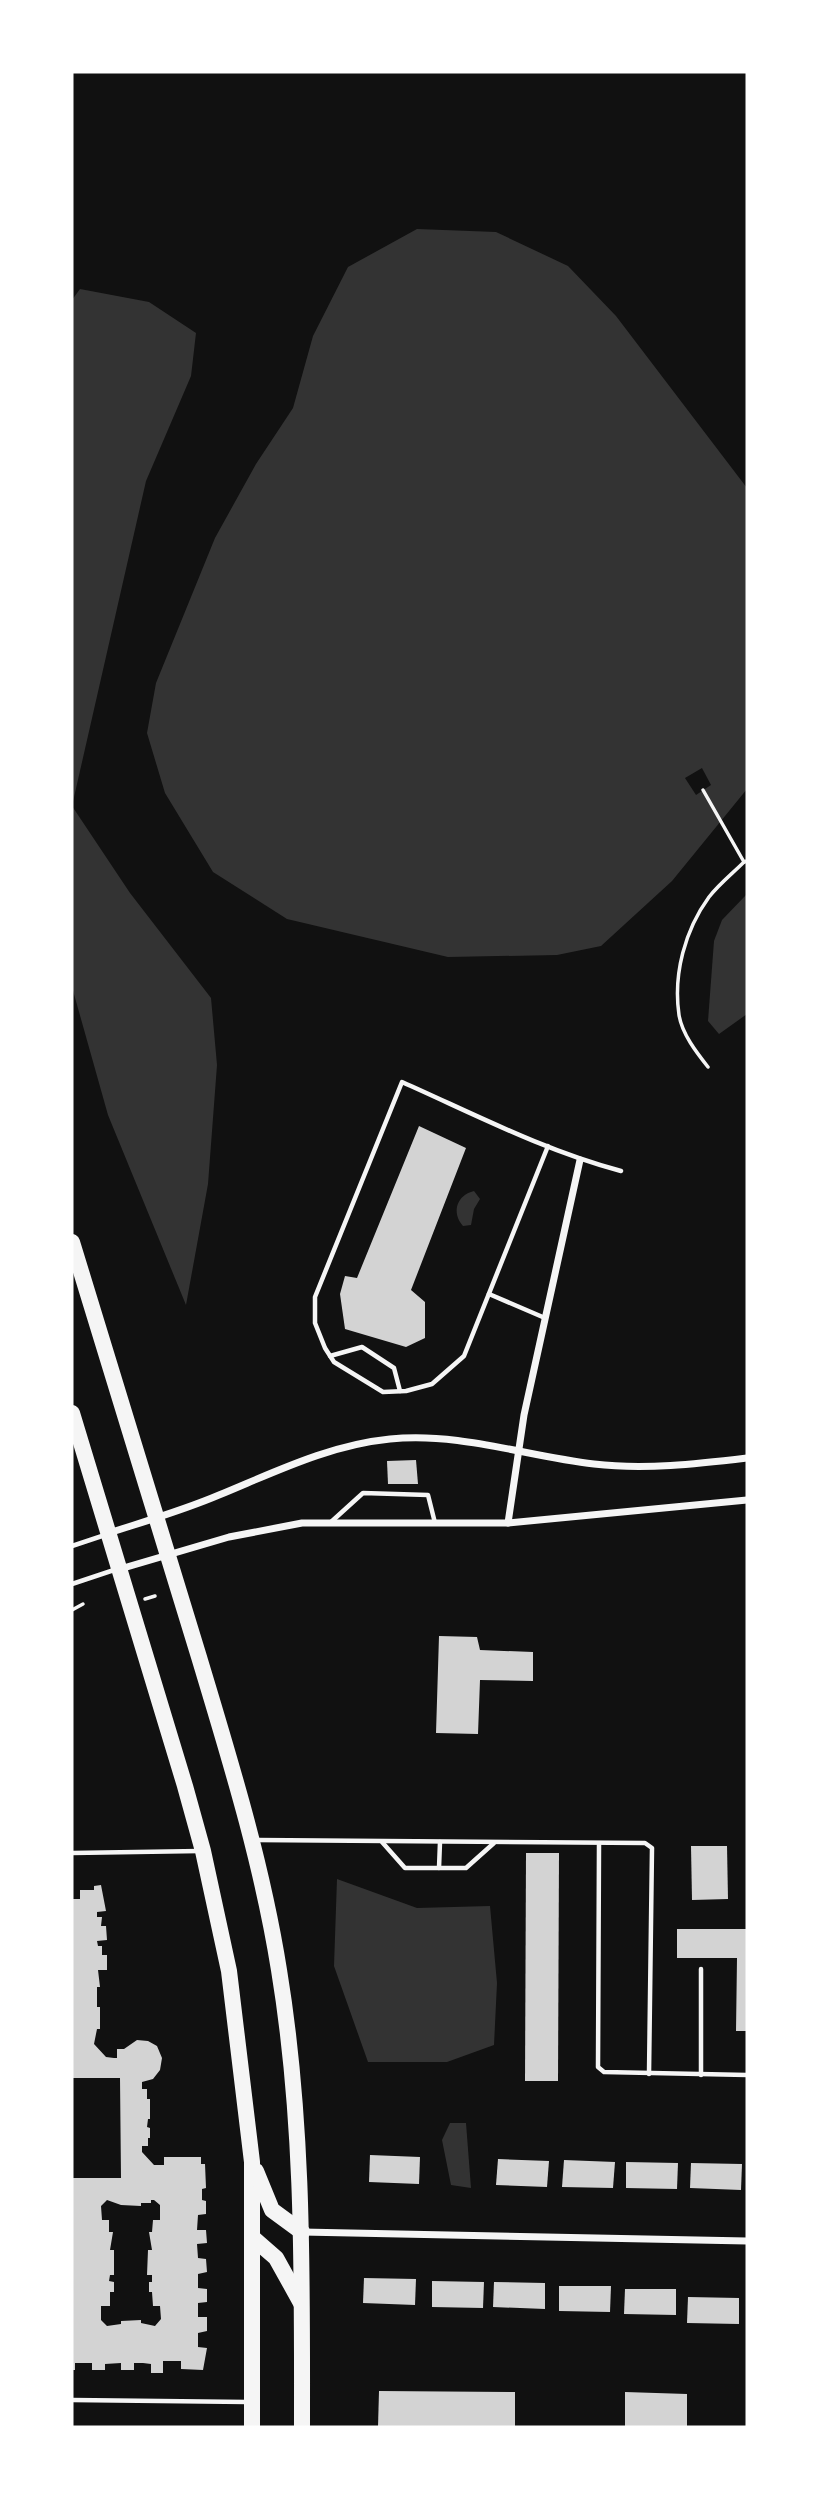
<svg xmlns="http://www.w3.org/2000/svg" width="819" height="2499" font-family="Barlow,sans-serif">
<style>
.water{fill:#333}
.pier{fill:#111}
.building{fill:#d3d3d3;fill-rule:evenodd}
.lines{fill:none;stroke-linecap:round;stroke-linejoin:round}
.path{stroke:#f5f5f5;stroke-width:3.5}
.service{stroke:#f5f5f5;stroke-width:4.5}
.minor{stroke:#f5f5f5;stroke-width:7}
.primary{stroke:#f5f5f5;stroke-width:16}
</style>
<rect width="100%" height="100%" fill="#111"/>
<!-- water -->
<g class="water">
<polygon points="417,229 496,232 568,266 616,316 747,488 747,789 672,881 601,946 557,955 448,957 287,919 213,872 165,793 147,733 156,683 215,538 256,464 293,408 313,336 348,267"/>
<polygon points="80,289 149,302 196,333 191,376 146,481 72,806 130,893 211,998 217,1065 208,1184 186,1305 108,1115 72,987 72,300"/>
<polygon points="747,894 747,1014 719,1034 708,1021 714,941 722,920"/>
<path d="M474,1191L480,1199L474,1209L471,1225L463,1226C451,1212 457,1195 474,1191Z"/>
<polygon points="337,1879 417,1908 490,1906 497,1983 494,2045 447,2062 368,2062 334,1966"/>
<polygon points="450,2123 466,2123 471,2188 451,2185 442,2140"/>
</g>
<!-- pier -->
<polygon class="pier" points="702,768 711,785 696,795 685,778"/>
<!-- building -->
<g class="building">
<polygon points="419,1126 466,1148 411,1290 425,1302 425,1338 406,1347 345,1329 340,1294 345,1276 357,1278"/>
<polygon points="416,1460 418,1484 388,1484 387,1461"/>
<polygon points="439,1636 477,1637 480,1650 533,1652 533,1681 480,1680 478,1734 436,1733"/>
<polygon points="691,1846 727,1846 728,1899 692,1900"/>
<polygon points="526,1853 559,1853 558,2081 525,2081"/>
<path d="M101,1885L106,1911L97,1912V1917H102L101,1926H106L107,1940L97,1941L98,1946H102V1955H107V1970H98L100,1987H97V2007H100V2029H97L94,2044L106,2057L114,2058H117V2049H124L137,2040L148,2041L157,2046L162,2058L160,2070L153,2079L142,2082V2089H147V2099H150V2119H148L147,2127L150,2128V2138H148V2146H142V2152L154,2165H164V2157H201V2164H205L206,2188L202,2189V2200L206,2201V2214L198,2215L197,2230H206L207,2243L197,2244L198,2258L206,2259L207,2272L198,2274V2288L207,2289V2302L198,2303V2317H207V2331L198,2333V2347L207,2348L203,2370L181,2369V2361H163V2373H151V2364L143,2363H134V2370H121V2363L105,2364V2370H92V2363H75V2370H72V2178H121L120,2078H72V1899H80V1890H94V1886ZM107,2200L121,2205L141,2206V2203H151V2200H154L160,2205V2220H153L152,2232H149L152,2250H148L147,2275H152V2282H149V2292H152L153,2306H160L161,2319L155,2326L141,2323V2320L121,2321V2324L107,2326L101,2320V2306H110V2292H114V2282L109,2281L110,2275H114V2250H110L113,2232H109V2220H102L101,2206Z"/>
<polygon points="677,1929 747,1929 747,2031 736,2031 737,1958 677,1958"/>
<polygon points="370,2155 420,2157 419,2184 369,2182"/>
<polygon points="498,2159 549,2161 547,2187 496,2185"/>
<polygon points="564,2160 615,2162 613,2188 562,2187"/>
<polygon points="626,2162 678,2163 677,2189 626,2188"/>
<polygon points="691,2163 742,2164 741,2190 690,2188"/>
<polygon points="364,2278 416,2279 415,2305 363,2303"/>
<polygon points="432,2281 484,2282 483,2308 432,2307"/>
<polygon points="494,2282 545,2283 545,2309 493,2307"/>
<polygon points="559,2286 611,2286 610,2312 559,2311"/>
<polygon points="625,2289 676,2289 676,2315 624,2314"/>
<polygon points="688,2297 739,2298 739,2324 687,2323"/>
<polygon points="379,2391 515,2392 515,2427 378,2427"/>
<polygon points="625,2392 687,2394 687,2427 625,2427"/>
</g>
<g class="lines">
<!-- path -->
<g class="path">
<polyline points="703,790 744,862 747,861"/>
<path d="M708,1067C697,1053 682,1034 679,1015C673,974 685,930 709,897C719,884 733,873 744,862"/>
<polyline points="145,1599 155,1596"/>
<polyline points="72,1610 83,1604"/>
</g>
<!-- service -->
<g class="service">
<path d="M548,1146L464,1356L432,1384L406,1391L383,1392L334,1362L325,1348L315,1323V1297L402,1082C474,1114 545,1151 621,1171"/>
<polyline points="489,1294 545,1318"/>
<polyline points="330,1356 362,1347 394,1368 400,1391"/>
<polyline points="331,1522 363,1493 428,1495 435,1523"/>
<polyline points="72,1546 105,1535"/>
<polyline points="72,1584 114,1570"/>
<polyline points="257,1840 645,1843 652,1848 649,2074"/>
<polyline points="382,1842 405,1868 466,1868 494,1843"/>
<polyline points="599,1845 598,2067 604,2072 747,2075"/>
<polyline points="72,1853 200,1851"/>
<polyline points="439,1868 440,1842"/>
<polyline points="701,1969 701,2075"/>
<polyline points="72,2400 247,2402"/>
</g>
<!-- minor -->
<g class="minor">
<polyline points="508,1523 524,1415 580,1160"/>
<path d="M109,1533C146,1521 184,1510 219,1495C275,1472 329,1445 390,1439C460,1432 525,1456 594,1464C644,1470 697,1464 747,1458"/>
<polyline points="120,1569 229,1537 302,1523 508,1523 747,1500"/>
<polyline points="302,2232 747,2241"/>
</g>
<!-- primary -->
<g class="primary">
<path d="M72,1242C114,1380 157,1518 199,1657C230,1760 262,1863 279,1970C304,2122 302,2274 302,2427"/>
<polyline points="72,1413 185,1786 203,1851 229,1971 252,2162 252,2427"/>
<polyline points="256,2171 272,2210 302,2232"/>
<polyline points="252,2237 276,2258 301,2303"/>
</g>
</g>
<!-- border -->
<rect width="819" height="2499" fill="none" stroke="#ffffff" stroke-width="147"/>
</svg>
